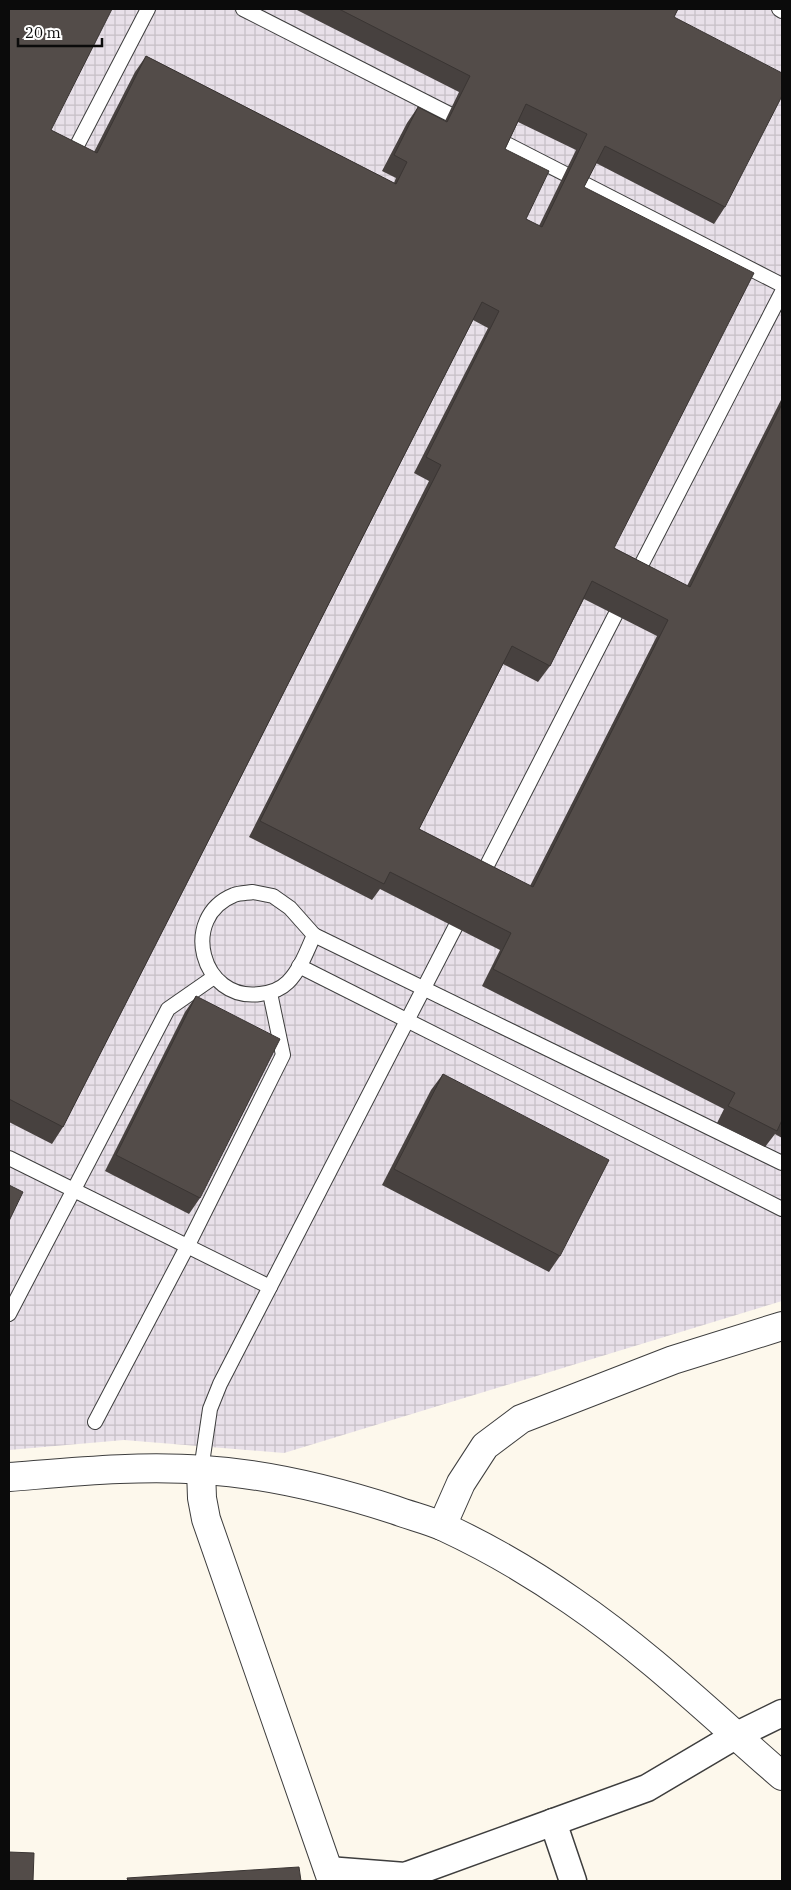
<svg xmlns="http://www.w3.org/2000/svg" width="791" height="1890" font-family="'IBM Plex Serif',serif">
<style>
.industrial{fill:url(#industrial-grid)}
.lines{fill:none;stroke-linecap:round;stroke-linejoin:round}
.service-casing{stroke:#3e3e3e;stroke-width:16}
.minor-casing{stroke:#3e3e3e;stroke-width:29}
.tertiary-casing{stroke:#3e3e3e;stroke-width:30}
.service{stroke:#fff;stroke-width:14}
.minor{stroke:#fff;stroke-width:26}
.tertiary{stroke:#fff;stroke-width:28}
.wall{fill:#47413f;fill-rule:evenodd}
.building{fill:#534c49;stroke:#3a3533;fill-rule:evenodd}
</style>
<defs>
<pattern id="industrial-grid" width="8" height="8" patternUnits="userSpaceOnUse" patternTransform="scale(1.25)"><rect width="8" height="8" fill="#e8e0e9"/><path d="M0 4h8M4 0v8" fill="none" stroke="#c6bfc6"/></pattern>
</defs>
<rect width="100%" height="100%" fill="#fdf8ec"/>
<!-- industrial -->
<polygon class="industrial" points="9,9 782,9 782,1301 284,1453 124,1440 9,1450"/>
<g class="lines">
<!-- service casing -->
<g class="service-casing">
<g id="service">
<polyline points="243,9 465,122"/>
<polyline points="779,9 782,11"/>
<polyline points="491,136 782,285"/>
<polyline points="70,159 148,9"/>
<polyline points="634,579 782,292"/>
<polyline points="480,879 624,598"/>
<path d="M253,892L273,896L290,908L314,935C307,951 300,970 288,982C281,989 270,993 260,994C201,1002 179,917 234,895C240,893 247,893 253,892Z"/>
<polyline points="314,935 782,1163"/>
<polyline points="299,966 782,1209"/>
<polyline points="9,1158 270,1287"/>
<polyline points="9,1314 168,1009 214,977"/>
<polyline points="95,1422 188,1245 283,1055 270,993"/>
<polyline points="201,1470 210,1409 220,1384 463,912"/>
</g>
</g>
<!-- minor casing -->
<g class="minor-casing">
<g id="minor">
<polyline points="553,1822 573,1881"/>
<polyline points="328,1870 405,1876 647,1788 735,1736 782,1713"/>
</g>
</g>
<!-- tertiary casing -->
<g class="tertiary-casing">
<g id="tertiary">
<polyline points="201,1470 202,1498 206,1519 332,1881"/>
<path d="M9,1477C73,1472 139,1465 204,1470C269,1474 333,1490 395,1510C411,1516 429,1520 444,1527C489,1548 532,1573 572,1601C647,1652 714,1717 782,1776"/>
<polyline points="442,1526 461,1483 485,1446 521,1419 673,1360 782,1326"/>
</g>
</g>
<!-- service -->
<use href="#service" class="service"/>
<!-- minor -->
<use href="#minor" class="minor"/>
<!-- tertiary -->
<use href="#tertiary" class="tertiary"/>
</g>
<!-- wall -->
<g class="wall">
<path d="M9,9L51,130L94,152L135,72L146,56L394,183L396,178L382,171L407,123L418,107L445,121L459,92L295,9H678L674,17L725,207L714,224L596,163L584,187L614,548L687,586L782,398V1138L775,1134L765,1147L717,1123L724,1109L482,986L500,950L380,889L372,900L249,837L429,481L414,473L488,328L473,320L63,1127L52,1144L9,1122ZM518,122L576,150L539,226L526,219L505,149ZM584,599L657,636L530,886L419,829L503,664L538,682L550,666Z"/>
<polygon points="196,996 200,1198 189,1214 105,1171 185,1012"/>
<polygon points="443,1074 560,1256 549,1272 382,1185 431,1090"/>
</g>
<!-- building -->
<g class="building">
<path d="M9,9H112L51,130L97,153L146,56L396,184L407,162L394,155L418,107L447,122L470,76L339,9H678L674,17L782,73V96L725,207L605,146L584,187L754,273L614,548L690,587L782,404V1120L777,1131L728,1106L735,1093L493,969L511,933L390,872L384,884L260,821L441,465L426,457L499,311L482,302L63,1127L9,1099ZM526,104L587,134L542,227L526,219L549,171L505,149ZM592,581L668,620L533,887L419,829L512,646L550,666Z"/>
<polygon points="196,996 280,1039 200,1198 116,1155"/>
<polygon points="443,1074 609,1160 560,1256 394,1169"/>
<polygon points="9,1185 23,1192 9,1221"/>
<polygon points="9,1852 34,1853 33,1881 9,1881"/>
<polygon points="299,1867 301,1881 128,1881 127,1878"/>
</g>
<!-- border -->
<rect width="791" height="1890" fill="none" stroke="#0b0b0b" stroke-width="20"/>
<!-- scale -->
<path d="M18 38v8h84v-8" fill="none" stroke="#0b0b0b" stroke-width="2.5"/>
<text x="25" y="38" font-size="15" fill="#0b0b0b" stroke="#ffffff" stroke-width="4" paint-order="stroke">20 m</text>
</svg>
